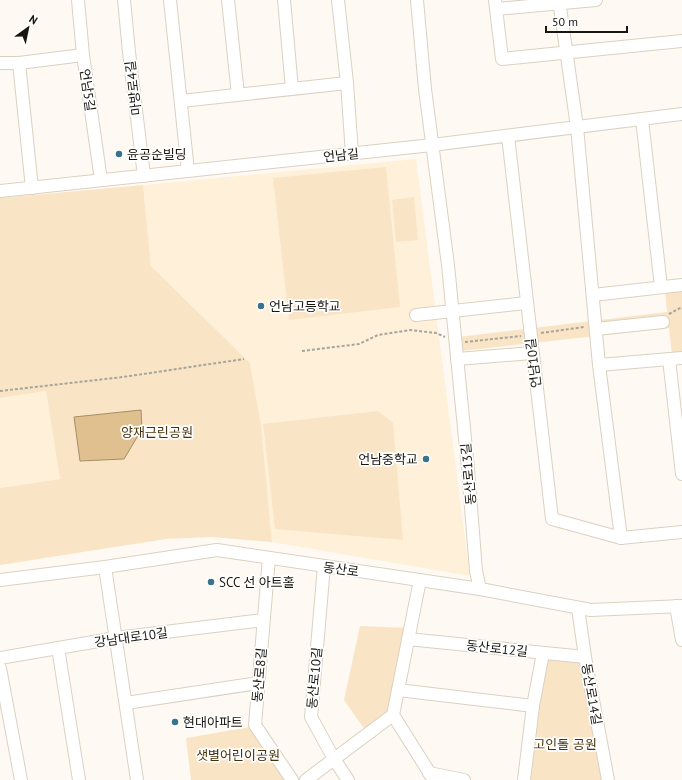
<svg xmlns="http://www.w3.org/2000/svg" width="682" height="780" font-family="'PT Sans','Noto Sans KR',sans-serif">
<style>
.built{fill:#fff0d9}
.green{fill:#f9e5c6}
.water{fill:#e1c08f;stroke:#a58d69}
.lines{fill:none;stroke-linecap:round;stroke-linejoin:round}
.minor-casing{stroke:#dbd1c1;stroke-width:14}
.path{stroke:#a7a49d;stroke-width:2;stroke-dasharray:3 2;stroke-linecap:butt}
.minor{stroke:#fff;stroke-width:12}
.poi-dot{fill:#38738b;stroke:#fff;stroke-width:1.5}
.labels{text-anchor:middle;stroke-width:3.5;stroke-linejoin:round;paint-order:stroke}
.street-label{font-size:13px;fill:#191610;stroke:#fff}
.poi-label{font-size:13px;fill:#191610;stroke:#fff;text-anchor:start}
.park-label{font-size:13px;fill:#48320a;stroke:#fff}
</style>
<rect width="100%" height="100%" fill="#fefaf3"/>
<!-- built -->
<g class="built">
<polygon points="416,159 470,576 272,542 261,425 250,363 151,266 143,185"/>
<polygon points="46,391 60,479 0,488 0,398"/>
</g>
<!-- green -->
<g class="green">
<polygon points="386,167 400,307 289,320 273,178"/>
<polygon points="143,185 151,266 250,363 261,425 272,542 211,537 166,539 0,565 0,488 60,479 46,391 0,398 0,198"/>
<polygon points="414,197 418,240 396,242 392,200"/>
<polygon points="682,290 682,353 672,354 669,328 461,351 459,337 667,312 665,292"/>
<polygon points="378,411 393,423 403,540 275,529 263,424"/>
<polygon points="360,626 410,628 393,715 368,734 344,700"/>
<polygon points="543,653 585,657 608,780 523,780"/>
<polygon points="250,727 286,780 191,780 186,738"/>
</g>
<!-- water -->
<polygon class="water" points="141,410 142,429 124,459 80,461 74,417"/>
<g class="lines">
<!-- minor casing -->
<g class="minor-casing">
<g id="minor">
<polyline points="78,0 83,55 101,180"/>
<polyline points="124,0 129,52 144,176"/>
<polyline points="170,0 188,171"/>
<polyline points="228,0 238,95"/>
<polyline points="284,0 292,89"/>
<polyline points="338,0 347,83 352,154"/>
<polyline points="417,0 425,89 448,265 468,469 476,571 480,589"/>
<polyline points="495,0 502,59 682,41"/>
<polyline points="559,0 577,127 599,365 621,538"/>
<polyline points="496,9 596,0"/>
<polyline points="0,63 19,63 83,55"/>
<polyline points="19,63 32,188"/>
<polyline points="181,101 347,83"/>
<polyline points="642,119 661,287"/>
<polyline points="508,136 552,519 621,538 682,532"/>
<polyline points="0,191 432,145 682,114"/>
<polyline points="593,295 682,285"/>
<polyline points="416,315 526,303"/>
<polyline points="596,329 663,322"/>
<polyline points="457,359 532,353"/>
<polyline points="669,359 682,474"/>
<polyline points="599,365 682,358"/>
<polyline points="269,558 255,725 292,780"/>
<polyline points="324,566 311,717 334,759 348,780"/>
<polyline points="105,567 137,780"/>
<polyline points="0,580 105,567 217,550 480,589 591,610 682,606"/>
<polyline points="420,580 393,715 434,780"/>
<polyline points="676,606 682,640"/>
<polyline points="578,608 585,657 608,780"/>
<polyline points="408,639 585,657"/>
<polyline points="58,648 79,780"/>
<polyline points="0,658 116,638 263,620"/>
<polyline points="0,668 21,780"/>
<polyline points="398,690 533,706"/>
<polyline points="126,703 258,683"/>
<polyline points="429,773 464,780"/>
<polyline points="306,780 393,715"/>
<polyline points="524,780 533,706 543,653"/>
</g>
</g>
<!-- path -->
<g class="path">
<polyline points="669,314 682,307"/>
<polyline points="541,333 584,327"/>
<polyline points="465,342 521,336"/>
<polyline points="302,351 359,344 378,335 410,330 436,333 445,337"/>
<polyline points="0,391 123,377 244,359"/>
</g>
<!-- minor -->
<use href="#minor" class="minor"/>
</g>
<!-- markers -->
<g class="poi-dot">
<circle cx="119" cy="154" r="4"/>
<circle cx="261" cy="306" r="4"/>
<circle cx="426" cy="459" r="4"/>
<circle cx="211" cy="582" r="4"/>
<circle cx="175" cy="722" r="4"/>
</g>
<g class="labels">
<!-- street labels -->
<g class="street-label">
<text transform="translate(133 88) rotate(-97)" y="5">마방로4길</text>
<text transform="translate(88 90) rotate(82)" y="5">언남5길</text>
<text transform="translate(341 155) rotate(-6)" y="5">언남길</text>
<text transform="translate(533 363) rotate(-97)" y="5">언남10길</text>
<text transform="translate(468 474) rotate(-95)" y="5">동산로13길</text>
<text transform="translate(341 569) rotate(8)" y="5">동산로</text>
<text transform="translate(131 637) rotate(-8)" y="5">강남대로10길</text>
<text transform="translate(497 648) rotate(6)" y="5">동산로12길</text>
<text transform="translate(259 675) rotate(-85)" y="5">동산로8길</text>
<text transform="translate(314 678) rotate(-85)" y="5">동산로10길</text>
<text transform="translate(592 694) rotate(80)" y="5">동산로14길</text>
</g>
<!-- poi labels -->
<g class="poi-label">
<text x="127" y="159">윤공순빌딩</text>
<text x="269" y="311">언남고등학교</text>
<text x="418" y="464" text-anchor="end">언남중학교</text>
<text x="219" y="587">SCC 선 아트홀</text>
<text x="183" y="727">현대아파트</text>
</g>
<!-- park labels -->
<g class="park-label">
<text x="157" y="437">양재근린공원</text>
<text x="565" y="749">고인돌 공원</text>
<text x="238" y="760">샛별어린이공원</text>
</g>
</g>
<!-- north arrow -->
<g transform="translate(28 28) rotate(33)" stroke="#ffffff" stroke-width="3" paint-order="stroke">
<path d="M0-3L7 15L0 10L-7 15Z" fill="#191610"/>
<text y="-6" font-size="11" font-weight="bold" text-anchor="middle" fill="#191610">N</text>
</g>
<!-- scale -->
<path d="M546 26v6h81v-6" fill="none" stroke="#191610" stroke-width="2"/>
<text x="552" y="26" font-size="12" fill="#191610" stroke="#ffffff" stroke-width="3" paint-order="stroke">50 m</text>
</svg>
